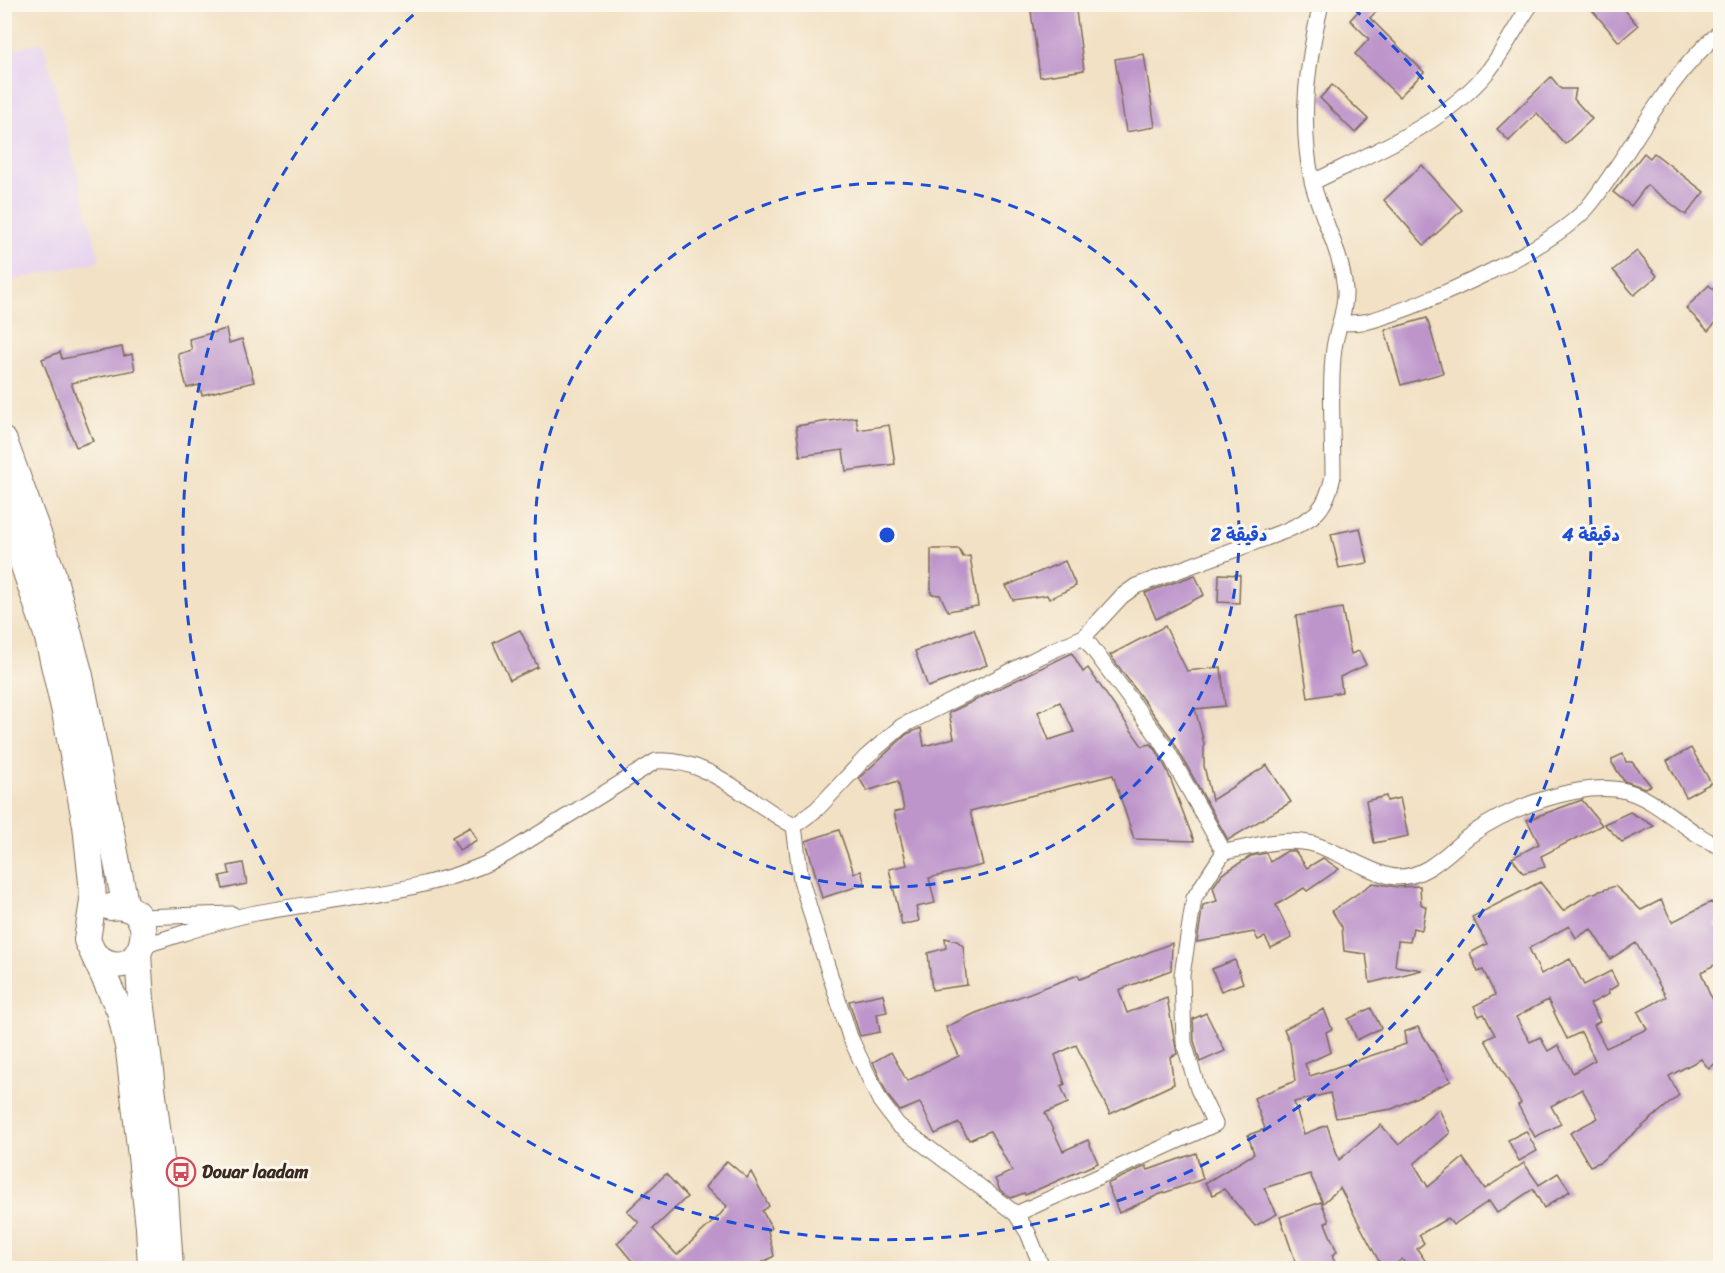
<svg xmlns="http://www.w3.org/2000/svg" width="1725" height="1273" font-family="Sriracha,'Playpen Sans Arabic',sans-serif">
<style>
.built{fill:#e6d2f0}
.building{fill:#bd95cb;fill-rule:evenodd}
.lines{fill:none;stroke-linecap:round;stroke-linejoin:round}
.street-casing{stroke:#7b6a58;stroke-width:17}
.highway-casing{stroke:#7b6a58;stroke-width:28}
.street{stroke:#fff;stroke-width:15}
.highway{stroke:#fff;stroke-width:26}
.ring{fill:none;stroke:#1d4ed8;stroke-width:3;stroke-dasharray:10 8}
.labels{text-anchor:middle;stroke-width:6;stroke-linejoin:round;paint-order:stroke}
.poi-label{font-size:18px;font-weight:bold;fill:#3b2a1e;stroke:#fbf7ec;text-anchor:start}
.centre{fill:#1d4ed8;stroke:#fbf7ec;stroke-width:3}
.ring-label{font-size:18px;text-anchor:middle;font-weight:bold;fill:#1d4ed8;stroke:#fbf7ec;stroke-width:6;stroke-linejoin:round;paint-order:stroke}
</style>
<rect width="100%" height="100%" fill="#fbf7ec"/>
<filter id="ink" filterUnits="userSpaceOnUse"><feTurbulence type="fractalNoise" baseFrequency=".0167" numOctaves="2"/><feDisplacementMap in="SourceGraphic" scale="12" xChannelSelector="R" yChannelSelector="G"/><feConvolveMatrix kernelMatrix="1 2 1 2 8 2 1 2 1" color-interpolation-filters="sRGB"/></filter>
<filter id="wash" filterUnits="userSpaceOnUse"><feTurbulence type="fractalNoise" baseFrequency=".008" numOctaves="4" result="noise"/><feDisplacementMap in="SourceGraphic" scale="24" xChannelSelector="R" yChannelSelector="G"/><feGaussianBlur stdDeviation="1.35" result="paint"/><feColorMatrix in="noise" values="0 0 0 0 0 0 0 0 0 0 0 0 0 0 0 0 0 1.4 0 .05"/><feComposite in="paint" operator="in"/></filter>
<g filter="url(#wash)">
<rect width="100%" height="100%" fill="#f2e1c4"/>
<!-- built -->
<polygon class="built" points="43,42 100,261 5,282 5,51"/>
<g id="blocks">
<!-- building -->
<g class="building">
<polygon points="1030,4 1075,4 1084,70 1040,77"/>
<polygon points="1365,4 1383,4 1370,18 1424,72 1399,97 1355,54 1369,39 1350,20"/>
<polygon points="1587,4 1620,4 1638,26 1619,42"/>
<polygon points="1144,54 1155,127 1126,132 1115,59"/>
<polygon points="1551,77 1561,89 1576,89 1574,99 1592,119 1565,144 1537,113 1509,141 1497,129"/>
<polygon points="1332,85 1368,119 1355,133 1320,98"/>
<polygon points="1644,153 1650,158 1654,153 1704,192 1686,215 1647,185 1631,206 1613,192"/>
<polygon points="1422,165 1462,210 1424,245 1384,200"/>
<polygon points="1637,251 1657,276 1634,295 1613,270"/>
<polygon points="1709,285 1720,297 1720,318 1708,331 1686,308"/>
<polygon points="1427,318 1443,373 1401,385 1385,330"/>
<polygon points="226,329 229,343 242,339 254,382 202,395 199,385 187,388 178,354 192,350 189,339"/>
<polygon points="122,347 124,356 132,354 135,370 71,383 93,441 76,447 42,359 60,352 62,359"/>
<polygon points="856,417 858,430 889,425 895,464 846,471 843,450 800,456 796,426"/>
<polygon points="1360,528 1368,563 1339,568 1331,534"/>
<polygon points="931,549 959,549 963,557 970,556 978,606 948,611 940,595 931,594"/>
<polygon points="1065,561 1076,586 1049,599 1047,595 1013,600 1006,586"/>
<polygon points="1219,574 1240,575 1239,603 1218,602"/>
<polygon points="1195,575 1204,595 1156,619 1145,593"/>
<polygon points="1342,608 1351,654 1359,651 1366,665 1340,677 1342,692 1308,698 1296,616"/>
<polygon points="1165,626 1187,671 1221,667 1225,706 1195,709 1204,743 1204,766 1212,800 1267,765 1291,802 1228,840 1172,739 1110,655"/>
<polygon points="974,629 987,665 928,687 915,651"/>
<polygon points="520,630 538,667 510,680 493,643"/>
<path d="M1072,653L1083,672L1088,668L1142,746L1151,744L1156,750L1167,770L1194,841L1134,839L1113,775L970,811L983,865L929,878L935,903L916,907L919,921L902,925L889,869L907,865L894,812L904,810L898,781L867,791L859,778L907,734L921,728L924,746L954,738L949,713ZM1060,702L1074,732L1049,740L1038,712Z"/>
<polygon points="1691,748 1711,783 1686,797 1667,761"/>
<polygon points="1623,754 1626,762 1632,762 1651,786 1645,788 1624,781 1612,763 1612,759"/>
<polygon points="1386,796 1387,801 1400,798 1408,836 1374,843 1366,801"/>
<polygon points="1582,800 1602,825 1541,856 1545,867 1523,873 1512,858 1539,844 1527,820"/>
<polygon points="1630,812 1654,826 1622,842 1604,824"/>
<polygon points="470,827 477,840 459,850 452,837"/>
<polygon points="839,830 854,873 861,871 865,884 822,898 806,841"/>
<polygon points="1287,851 1295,851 1307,868 1323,858 1339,869 1307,891 1304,888 1276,905 1292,938 1271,948 1265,937 1258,940 1254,932 1197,942 1203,905 1217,901 1213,887 1222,874 1251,856 1266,853 1270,862"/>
<polygon points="243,863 247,884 223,889 220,876 230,874 228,866"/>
<path d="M1540,882L1563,911L1588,895L1615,886L1641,910L1661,900L1672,922L1711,902L1720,914V921L1715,924L1720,932V962L1701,972L1709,993L1720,1011V1059L1709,1069L1701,1059L1669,1076L1679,1095L1600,1162L1590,1166L1570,1133L1598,1118L1582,1089L1551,1106L1561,1124L1535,1137L1518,1105L1521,1103L1485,1040L1495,1035L1484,1014L1479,1016L1474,1006L1495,995L1483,970L1478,972L1470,953L1487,944L1472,917ZM1569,926L1576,938L1591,929L1610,959L1636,943L1666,997L1638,1012L1647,1029L1606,1048L1594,1025L1600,1021L1590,1004L1609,994L1608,991L1618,985L1611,971L1584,985L1570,959L1541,974L1529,948ZM1548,1000L1567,1039L1581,1032L1595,1060L1573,1073L1558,1045L1548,1051L1540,1037L1530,1042L1516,1017Z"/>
<polygon points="1373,883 1397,887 1420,886 1421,904 1426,907 1422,930 1413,928 1410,942 1398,941 1395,966 1422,970 1370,983 1366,954 1344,951 1342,927 1332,911"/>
<polygon points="945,938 957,941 963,946 967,985 932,990 928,953 946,948"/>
<polygon points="1172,943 1171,970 1119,990 1127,1013 1167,998 1177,1054 1170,1057 1174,1084 1110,1114 1076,1045 1055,1055 1065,1084 1061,1086 1068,1103 1045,1113 1063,1151 1088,1140 1098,1163 1025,1195 1024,1193 1011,1198 1000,1190 995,1179 1012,1171 990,1131 969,1140 959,1123 935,1134 920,1103 900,1111 888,1096 873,1062 891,1052 907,1081 959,1056 946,1027 976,1013 1078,975 1080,979"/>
<polygon points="1235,960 1243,983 1221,991 1212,969"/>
<polygon points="883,994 887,1012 877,1014 880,1032 860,1036 849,1001"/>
<polygon points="1371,1008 1381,1028 1357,1040 1348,1019"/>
<polygon points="1324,1009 1332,1029 1326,1032 1331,1052 1305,1064 1310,1076 1406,1044 1404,1032 1418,1027 1451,1081 1392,1109 1336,1118 1330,1093 1294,1102 1304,1134 1327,1125 1339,1160 1381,1125 1399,1145 1439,1109 1450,1133 1414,1164 1428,1187 1463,1158 1485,1189 1524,1163 1539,1185 1558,1173 1570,1191 1544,1208 1533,1189 1497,1213 1489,1201 1453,1225 1448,1218 1419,1235 1424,1243 1417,1249 1431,1269 1409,1269 1402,1259 1389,1269 1383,1269 1340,1188 1323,1203 1310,1174 1264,1188 1277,1214 1255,1226 1224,1189 1213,1195 1205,1183 1254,1154 1248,1135 1265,1129 1254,1098 1295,1081 1290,1043 1284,1029"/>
<polygon points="1206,1013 1225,1051 1200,1062 1194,1041 1193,1019"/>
<polygon points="1526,1131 1537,1151 1519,1161 1508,1140"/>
<polygon points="1196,1153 1203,1179 1158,1195 1119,1213 1107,1184 1146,1166 1148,1170"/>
<polygon points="727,1161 747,1178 751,1172 769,1206 762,1211 772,1228 768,1231 774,1256 763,1262 766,1269 616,1269 632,1261 617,1243 639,1223 627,1211 666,1174 687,1197 653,1229 677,1255 719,1216 727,1206 705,1187"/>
<polygon points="1321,1202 1329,1221 1325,1223 1337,1252 1332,1255 1337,1269 1298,1269 1280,1217"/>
</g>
</g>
</g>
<g filter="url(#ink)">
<use href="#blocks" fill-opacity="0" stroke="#7b6a58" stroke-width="1.5"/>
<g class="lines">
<!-- street casing -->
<g class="street-casing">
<g id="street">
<path d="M1313,182C1374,152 1445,124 1489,70C1505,49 1516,26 1531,4"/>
<path d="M1342,323C1351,323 1360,323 1369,321C1424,306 1559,246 1592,202C1636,144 1665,79 1720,32"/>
<path d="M1084,637L1122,596L1136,586L1285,531C1315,518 1326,510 1333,476C1333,436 1329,387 1334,348C1337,328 1346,311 1345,290C1342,252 1321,218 1312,181C1299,121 1307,64 1321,4"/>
<path d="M794,826L817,809L866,757L902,726L1051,651L1084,637L1164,745L1224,852C1252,847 1281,837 1309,843C1334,848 1376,877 1398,877C1429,877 1449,850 1472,834C1508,808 1582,780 1626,791C1658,799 1692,837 1720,846"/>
<polyline points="138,917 232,914"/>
<path d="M142,946C180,935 218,920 256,913C335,898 439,892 508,853L656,761C709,757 750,803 794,826L801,880L821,947L850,1037L880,1101L898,1125L1016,1214L1028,1233L1042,1268"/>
<polyline points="1016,1214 1215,1124 1198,1089 1184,1043 1182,975 1194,898 1224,852"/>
</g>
</g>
<!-- highway casing -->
<g class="highway-casing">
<g id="highway">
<polyline points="4,441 52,572 80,676 126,908"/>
<polyline points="4,507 47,634 65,712 86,825 92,883 93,901 87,940 120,1011 129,1051 149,1227 151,1268"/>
<polyline points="138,953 141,1000 165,1191 170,1268"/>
<path d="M96,956C145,993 166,898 110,907"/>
</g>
</g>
<!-- street -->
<use href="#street" class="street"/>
<!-- highway -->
<use href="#highway" class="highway"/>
</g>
</g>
<!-- distance rings -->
<g class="ring">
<circle cx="887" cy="535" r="352"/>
<path d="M1353 8A704 704 0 1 1 421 8"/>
</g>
<!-- icons -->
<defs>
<g id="bus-ring" transform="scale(1.5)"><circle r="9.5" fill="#fbf7ec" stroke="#d1495b" stroke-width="1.5"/><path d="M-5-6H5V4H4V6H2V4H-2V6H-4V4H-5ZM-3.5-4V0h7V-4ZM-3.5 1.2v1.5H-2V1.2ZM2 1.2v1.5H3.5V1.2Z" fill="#d1495b"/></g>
</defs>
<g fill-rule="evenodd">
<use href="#bus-ring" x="181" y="1172"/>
</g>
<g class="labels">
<!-- poi labels -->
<g class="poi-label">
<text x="202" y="1178">Douar laadam</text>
</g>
</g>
<circle cx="887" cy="535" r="9" class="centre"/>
<g class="ring-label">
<text x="1239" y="541">2 دقيقة</text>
<text x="1591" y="541">4 دقيقة</text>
</g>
<!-- margin -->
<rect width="1725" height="1273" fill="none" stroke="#fbf7ec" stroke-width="24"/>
</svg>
